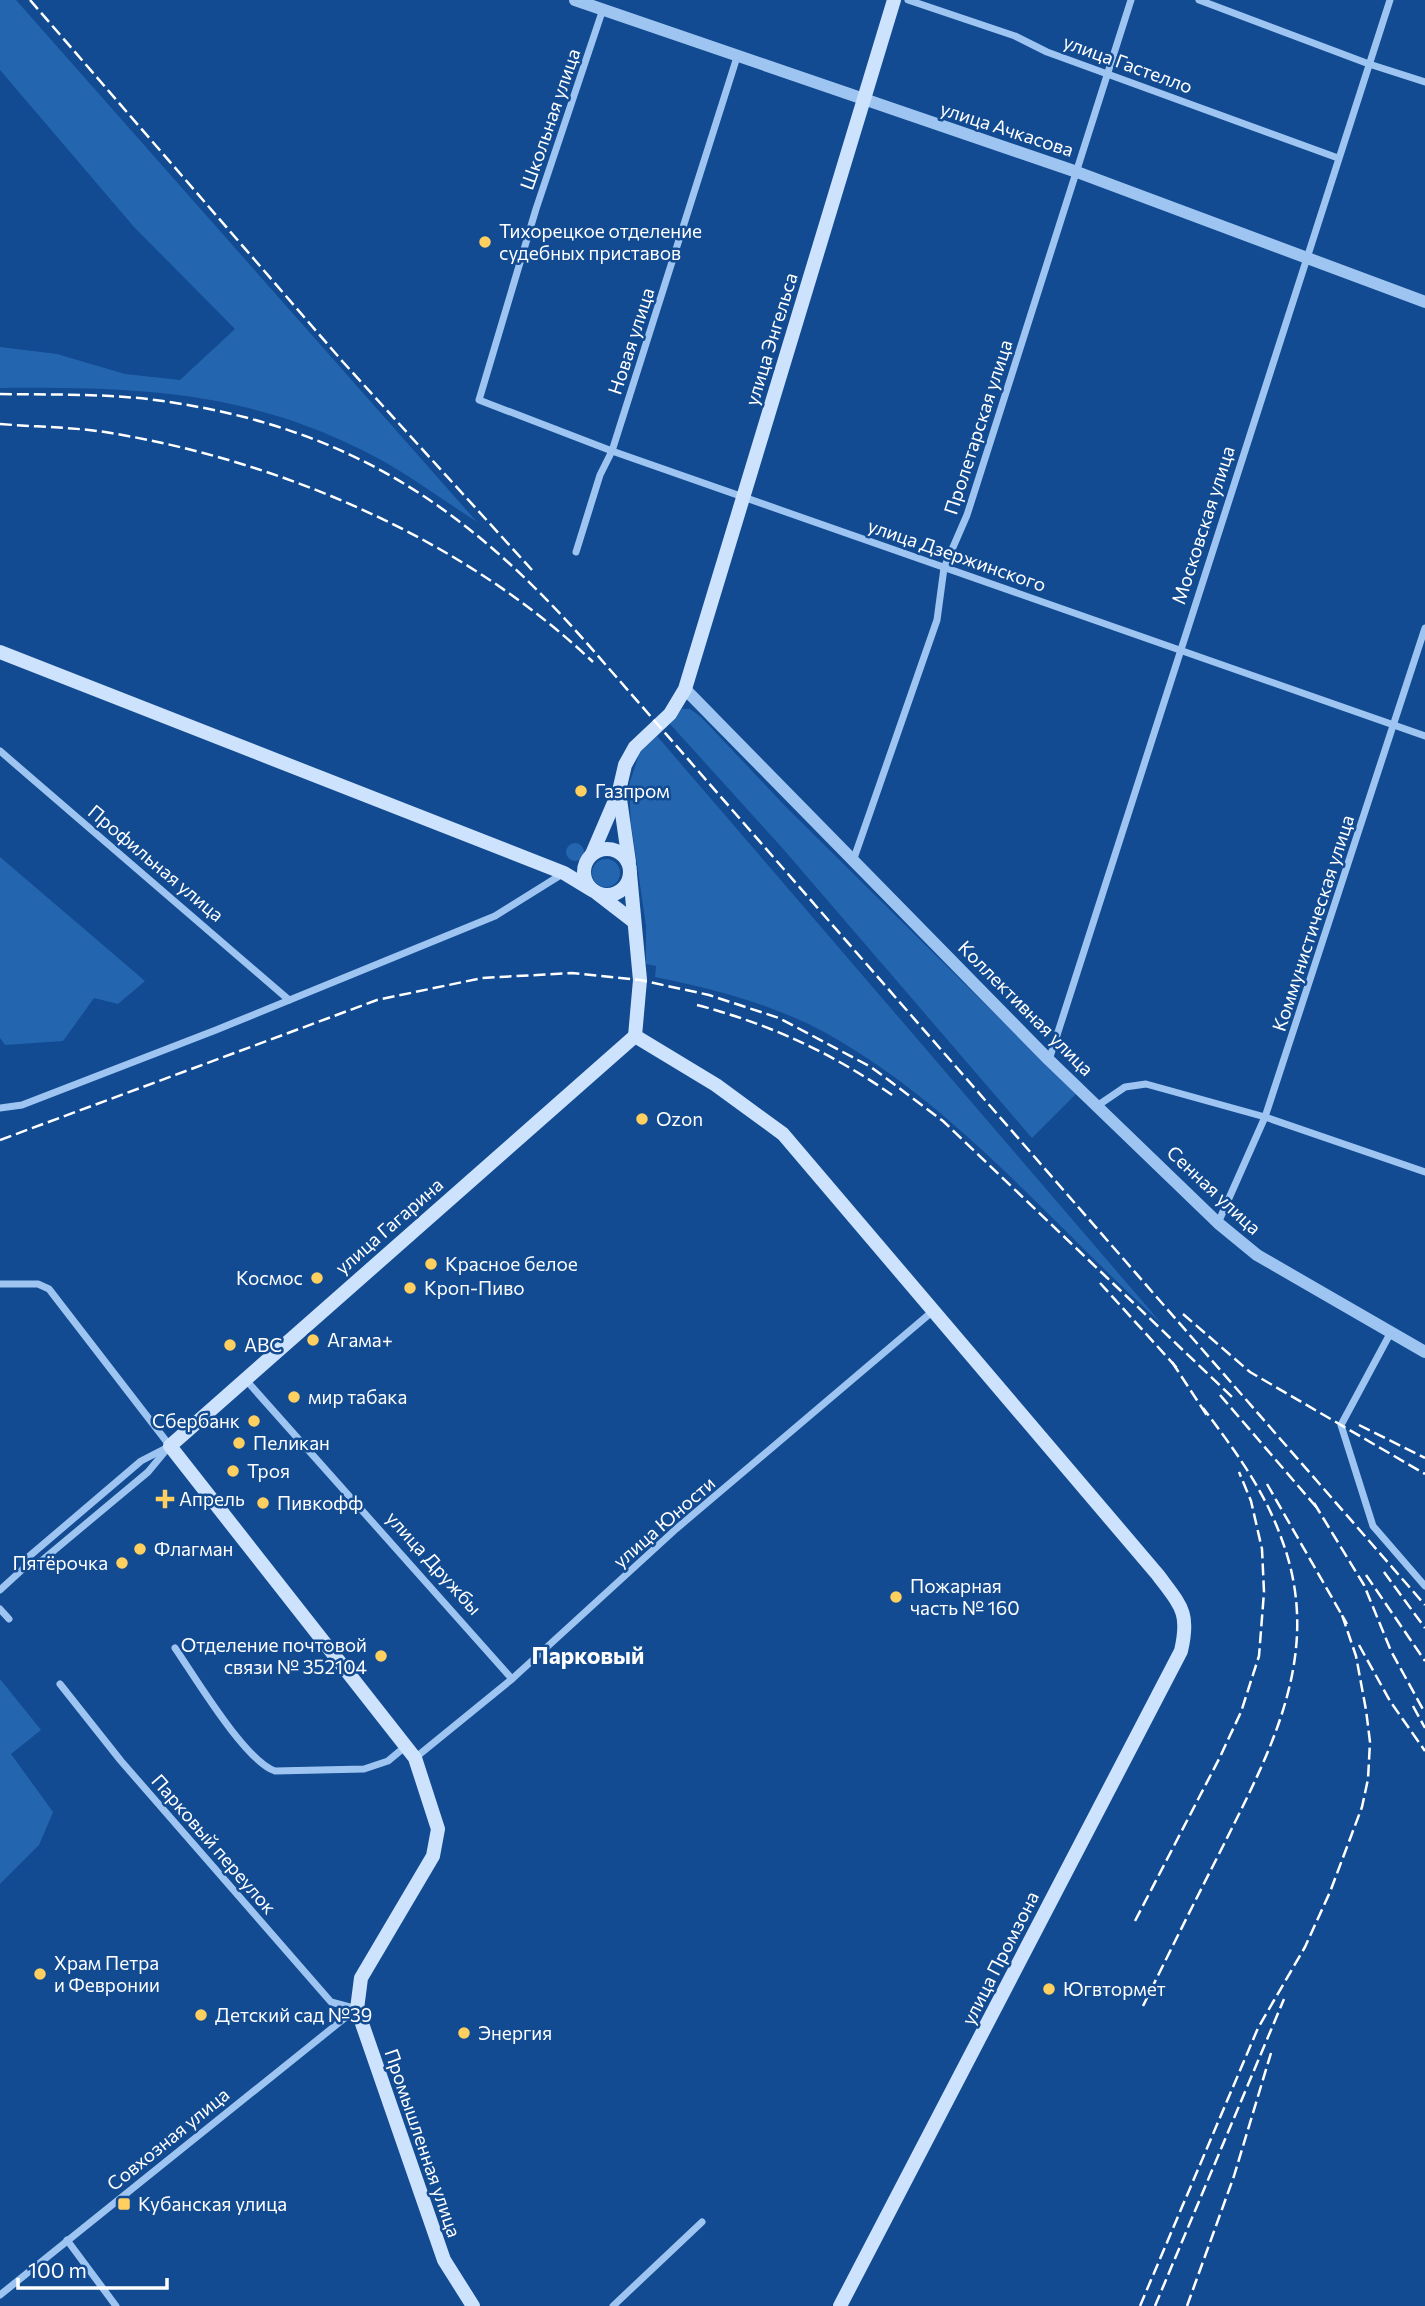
<svg xmlns="http://www.w3.org/2000/svg" width="1425" height="2306" font-family="Commissioner,sans-serif">
<style>
.green{fill:#2465b0}
.lines{fill:none;stroke-linecap:round;stroke-linejoin:round}
.minor{stroke:#9ec5f2;stroke-width:7}
.tertiary{stroke:#9ec5f2;stroke-width:12}
.secondary{stroke:#cde2fc;stroke-width:14}
.rail{stroke:#fff;stroke-width:2.5;stroke-dasharray:12 5;stroke-linecap:butt}
.poi-dot{fill:#ffcf5f;stroke:#124b91;stroke-width:2.5}
.labels{text-anchor:middle;stroke-width:5;stroke-linejoin:round;paint-order:stroke}
.street-label{font-size:19px;fill:#fff;stroke:#124b91}
.poi-label{font-size:19px;fill:#fff;stroke:#124b91;text-anchor:start}
.quarter-label{font-size:23px;font-weight:bold;fill:#fff;stroke:#124b91}
</style>
<rect width="100%" height="100%" fill="#124b91"/>
<!-- green -->
<g class="green">
<path d="M0,0H16L477,522C440,498 404,471 364,451C243,390 133,387 0,388V347L57,354L125,374L180,380L235,329L134,227L0,70Z"/>
<polygon points="682,709 690,709 701,717 787,808 1076,1094 1032,1138 785,851 670,724"/>
<path d="M657,736L1162,1324C1053,1225 957,1106 826,1033C773,1004 714,989 655,977L656,966L646,964V926L631,823L629,785L640,751Z"/>
<circle cx="575" cy="852" r="9"/>
<polygon points="0,857 145,981 118,1004 94,998 63,1041 5,1045 0,1038"/>
<circle cx="606" cy="873" r="14"/>
<polygon points="0,1679 41,1730 11,1754 53,1812 39,1845 0,1884"/>
</g>
<g class="lines">
<!-- minor -->
<g class="minor">
<polyline points="908,0 1015,36 1047,52 1338,158"/>
<polyline points="1199,0 1369,64 1425,82"/>
<polyline points="603,9 536,209 479,400 612,451 1425,736"/>
<polyline points="576,552 600,475 612,451 737,57"/>
<polyline points="0,751 289,1000"/>
<polyline points="853,861 937,620 944,568 967,515 1131,0"/>
<polyline points="1049,1060 1390,0"/>
<polyline points="1097,1106 1125,1087 1146,1084 1265,1117 1425,1172"/>
<polyline points="0,1108 22,1105 216,1030 495,916 564,873"/>
<polyline points="1218,1223 1265,1117 1425,628"/>
<polyline points="0,1284 38,1284 49,1289 170,1446"/>
<polyline points="1391,1332 1341,1425 1373,1526 1425,1586"/>
<polyline points="245,1379 512,1679"/>
<polyline points="24,1568 33,1568 148,1472 167,1449"/>
<polyline points="0,1590 24,1568 26,1559 141,1461 170,1446"/>
<polyline points="0,1609 9,1619"/>
<path d="M175,1648C195,1677 245,1761 275,1771L364,1769L388,1761L406,1746"/>
<polyline points="60,1684 121,1761 331,2002 357,2009"/>
<polyline points="415,1758 512,1679 676,1529 933,1311"/>
<polyline points="67,2240 116,2306"/>
<polyline points="0,2295 356,2009"/>
<polyline points="613,2306 702,2222"/>
</g>
<!-- tertiary -->
<g class="tertiary">
<polyline points="575,0 1077,172 1425,302"/>
<polyline points="685,689 1049,1060 1218,1223 1257,1255 1425,1352"/>
</g>
<!-- secondary -->
<g class="secondary">
<polyline points="0,652 564,873 592,890"/>
<polyline points="619,792 629,862"/>
<circle cx="607" cy="872" r="23"/>
<polyline points="592,854 619,791 625,765 635,747 670,714 685,689 894,0"/>
<polyline points="630,874 640,980 635,1036"/>
<polyline points="598,894 633,921"/>
<path d="M635,1036L716,1085L783,1134L1158,1575C1181,1606 1190,1612 1181,1651L840,2306"/>
<polyline points="473,2306 444,2260 357,2009 361,1978 433,1856 438,1829 415,1758 170,1446 635,1036"/>
</g>
<!-- rail -->
<g class="rail">
<polyline points="30,0 343,362 532,570"/>
<path d="M0,394C56,395 114,393 169,402C350,429 466,507 585,641L1425,1605"/>
<path d="M0,424C37,427 75,427 111,433C284,462 465,540 593,662"/>
<path d="M697,1005C770,1024 834,1054 895,1097"/>
<polyline points="0,1140 377,1000 482,978 572,973 640,980 709,995 779,1018 871,1067 943,1121 1232,1397"/>
<polyline points="1100,1283 1177,1368"/>
<polyline points="1183,1314 1250,1372 1425,1474"/>
<polyline points="1172,1362 1208,1417"/>
<polyline points="1220,1395 1318,1509"/>
<polyline points="1359,1425 1425,1458"/>
<polyline points="1267,1484 1347,1624"/>
<polyline points="1314,1503 1364,1585 1391,1651 1425,1713"/>
<polyline points="1384,1572 1425,1628"/>
<polyline points="1366,1575 1425,1661"/>
<polyline points="1359,1645 1390,1701 1425,1751"/>
<polyline points="1413,1706 1425,1728"/>
<polyline points="1135,1921 1219,1759 1241,1712 1259,1656 1264,1592 1262,1549 1251,1501 1239,1472"/>
<path d="M1143,2006C1169,1953 1195,1901 1222,1848C1271,1750 1324,1653 1282,1540C1265,1491 1234,1449 1203,1408"/>
<polyline points="1140,2306 1258,2028 1305,1947 1330,1892 1362,1807 1368,1779 1370,1742 1366,1710 1356,1656 1342,1615"/>
<polyline points="1155,2306 1284,1999"/>
<polyline points="1187,2306 1234,2176 1271,2053"/>
</g>
</g>
<!-- markers -->
<g class="poi-dot">
<circle cx="485" cy="242" r="7"/>
<circle cx="581" cy="791" r="7"/>
<circle cx="642" cy="1119" r="7"/>
<circle cx="431" cy="1264" r="7"/>
<circle cx="317" cy="1278" r="7"/>
<circle cx="410" cy="1288" r="7"/>
<circle cx="313" cy="1340" r="7"/>
<circle cx="230" cy="1345" r="7"/>
<circle cx="294" cy="1397" r="7"/>
<circle cx="254" cy="1421" r="7"/>
<circle cx="239" cy="1443" r="7"/>
<circle cx="233" cy="1471" r="7"/>
<path d="M161.5 1488.5h7v7h7v7h-7v7h-7v-7h-7v-7h7z"/>
<circle cx="263" cy="1503" r="7"/>
<circle cx="140" cy="1549" r="7"/>
<circle cx="122" cy="1563" r="7"/>
<circle cx="896" cy="1597" r="7"/>
<circle cx="381" cy="1656" r="7"/>
<circle cx="40" cy="1974" r="7"/>
<circle cx="1049" cy="1989" r="7"/>
<circle cx="201" cy="2015" r="7"/>
<circle cx="464" cy="2033" r="7"/>
<rect x="117" y="2197" width="14" height="14" rx="3.5"/>
</g>
<g class="labels">
<!-- street labels -->
<g class="street-label">
<text transform="translate(1128 64) rotate(20)" y="7">улица Гастелло</text>
<text transform="translate(550 119) rotate(-71)" y="7">Школьная улица</text>
<text transform="translate(1007 129) rotate(18)" y="7">улица Ачкасова</text>
<text transform="translate(771 339) rotate(-73)" y="7">улица Энгельса</text>
<text transform="translate(631 341) rotate(-72)" y="7">Новая улица</text>
<text transform="translate(978 427) rotate(-72)" y="7">Пролетарская улица</text>
<text transform="translate(1203 525) rotate(-72)" y="7">Московская улица</text>
<text transform="translate(957 555) rotate(19)" y="7">улица Дзержинского</text>
<text transform="translate(156 863) rotate(40)" y="7">Профильная улица</text>
<text transform="translate(1313 923) rotate(-72)" y="7">Коммунистическая улица</text>
<text transform="translate(1026 1008) rotate(45)" y="7">Коллективная улица</text>
<text transform="translate(1214 1190) rotate(43)" y="7">Сенная улица</text>
<text transform="translate(389 1226) rotate(-41)" y="7">улица Гагарина</text>
<text transform="translate(664 1522) rotate(-41)" y="7">улица Юности</text>
<text transform="translate(434 1563) rotate(48)" y="7">улица Дружбы</text>
<text transform="translate(214 1844) rotate(49)" y="7">Парковый переулок</text>
<text transform="translate(1000 1958) rotate(-63)" y="7">улица Промзона</text>
<text transform="translate(168 2139) rotate(-39)" y="7">Совхозная улица</text>
<text transform="translate(423 2143) rotate(71)" y="7">Промышленная улица</text>
</g>
<!-- poi labels -->
<g class="poi-label">
<text x="499" y="238">Тихорецкое отделение<tspan x="499" dy="22">судебных приставов</tspan></text>
<text x="595" y="798">Газпром</text>
<text x="656" y="1126">Ozon</text>
<text x="445" y="1271">Красное белое</text>
<text x="303" y="1285" text-anchor="end">Космос</text>
<text x="424" y="1295">Кроп-Пиво</text>
<text x="327" y="1347">Агама+</text>
<text x="244" y="1352">ABC</text>
<text x="308" y="1404">мир табака</text>
<text x="240" y="1428" text-anchor="end">Сбербанк</text>
<text x="253" y="1450">Пеликан</text>
<text x="247" y="1478">Троя</text>
<text x="179" y="1506">Апрель</text>
<text x="277" y="1510">Пивкофф</text>
<text x="154" y="1556">Флагман</text>
<text x="108" y="1570" text-anchor="end">Пятёрочка</text>
<text x="910" y="1593">Пожарная<tspan x="910" dy="22">часть № 160</tspan></text>
<text x="367" y="1652" text-anchor="end">Отделение почтовой<tspan x="367" dy="22">связи № 352104</tspan></text>
<text x="54" y="1970">Храм Петра<tspan x="54" dy="22">и Февронии</tspan></text>
<text x="1063" y="1996">Югвтормет</text>
<text x="215" y="2022">Детский сад №39</text>
<text x="478" y="2040">Энергия</text>
<text x="138" y="2211">Кубанская улица</text>
</g>
<!-- quarter labels -->
<g class="quarter-label">
<text x="588" y="1664">Парковый</text>
</g>
</g>
<!-- scale -->
<path d="M18 2278v10h149v-10" fill="none" stroke="#ffffff" stroke-width="3.5"/>
<text x="28" y="2278" font-size="21" fill="#ffffff" stroke="#124b91" stroke-width="5" paint-order="stroke">100 m</text>
</svg>
